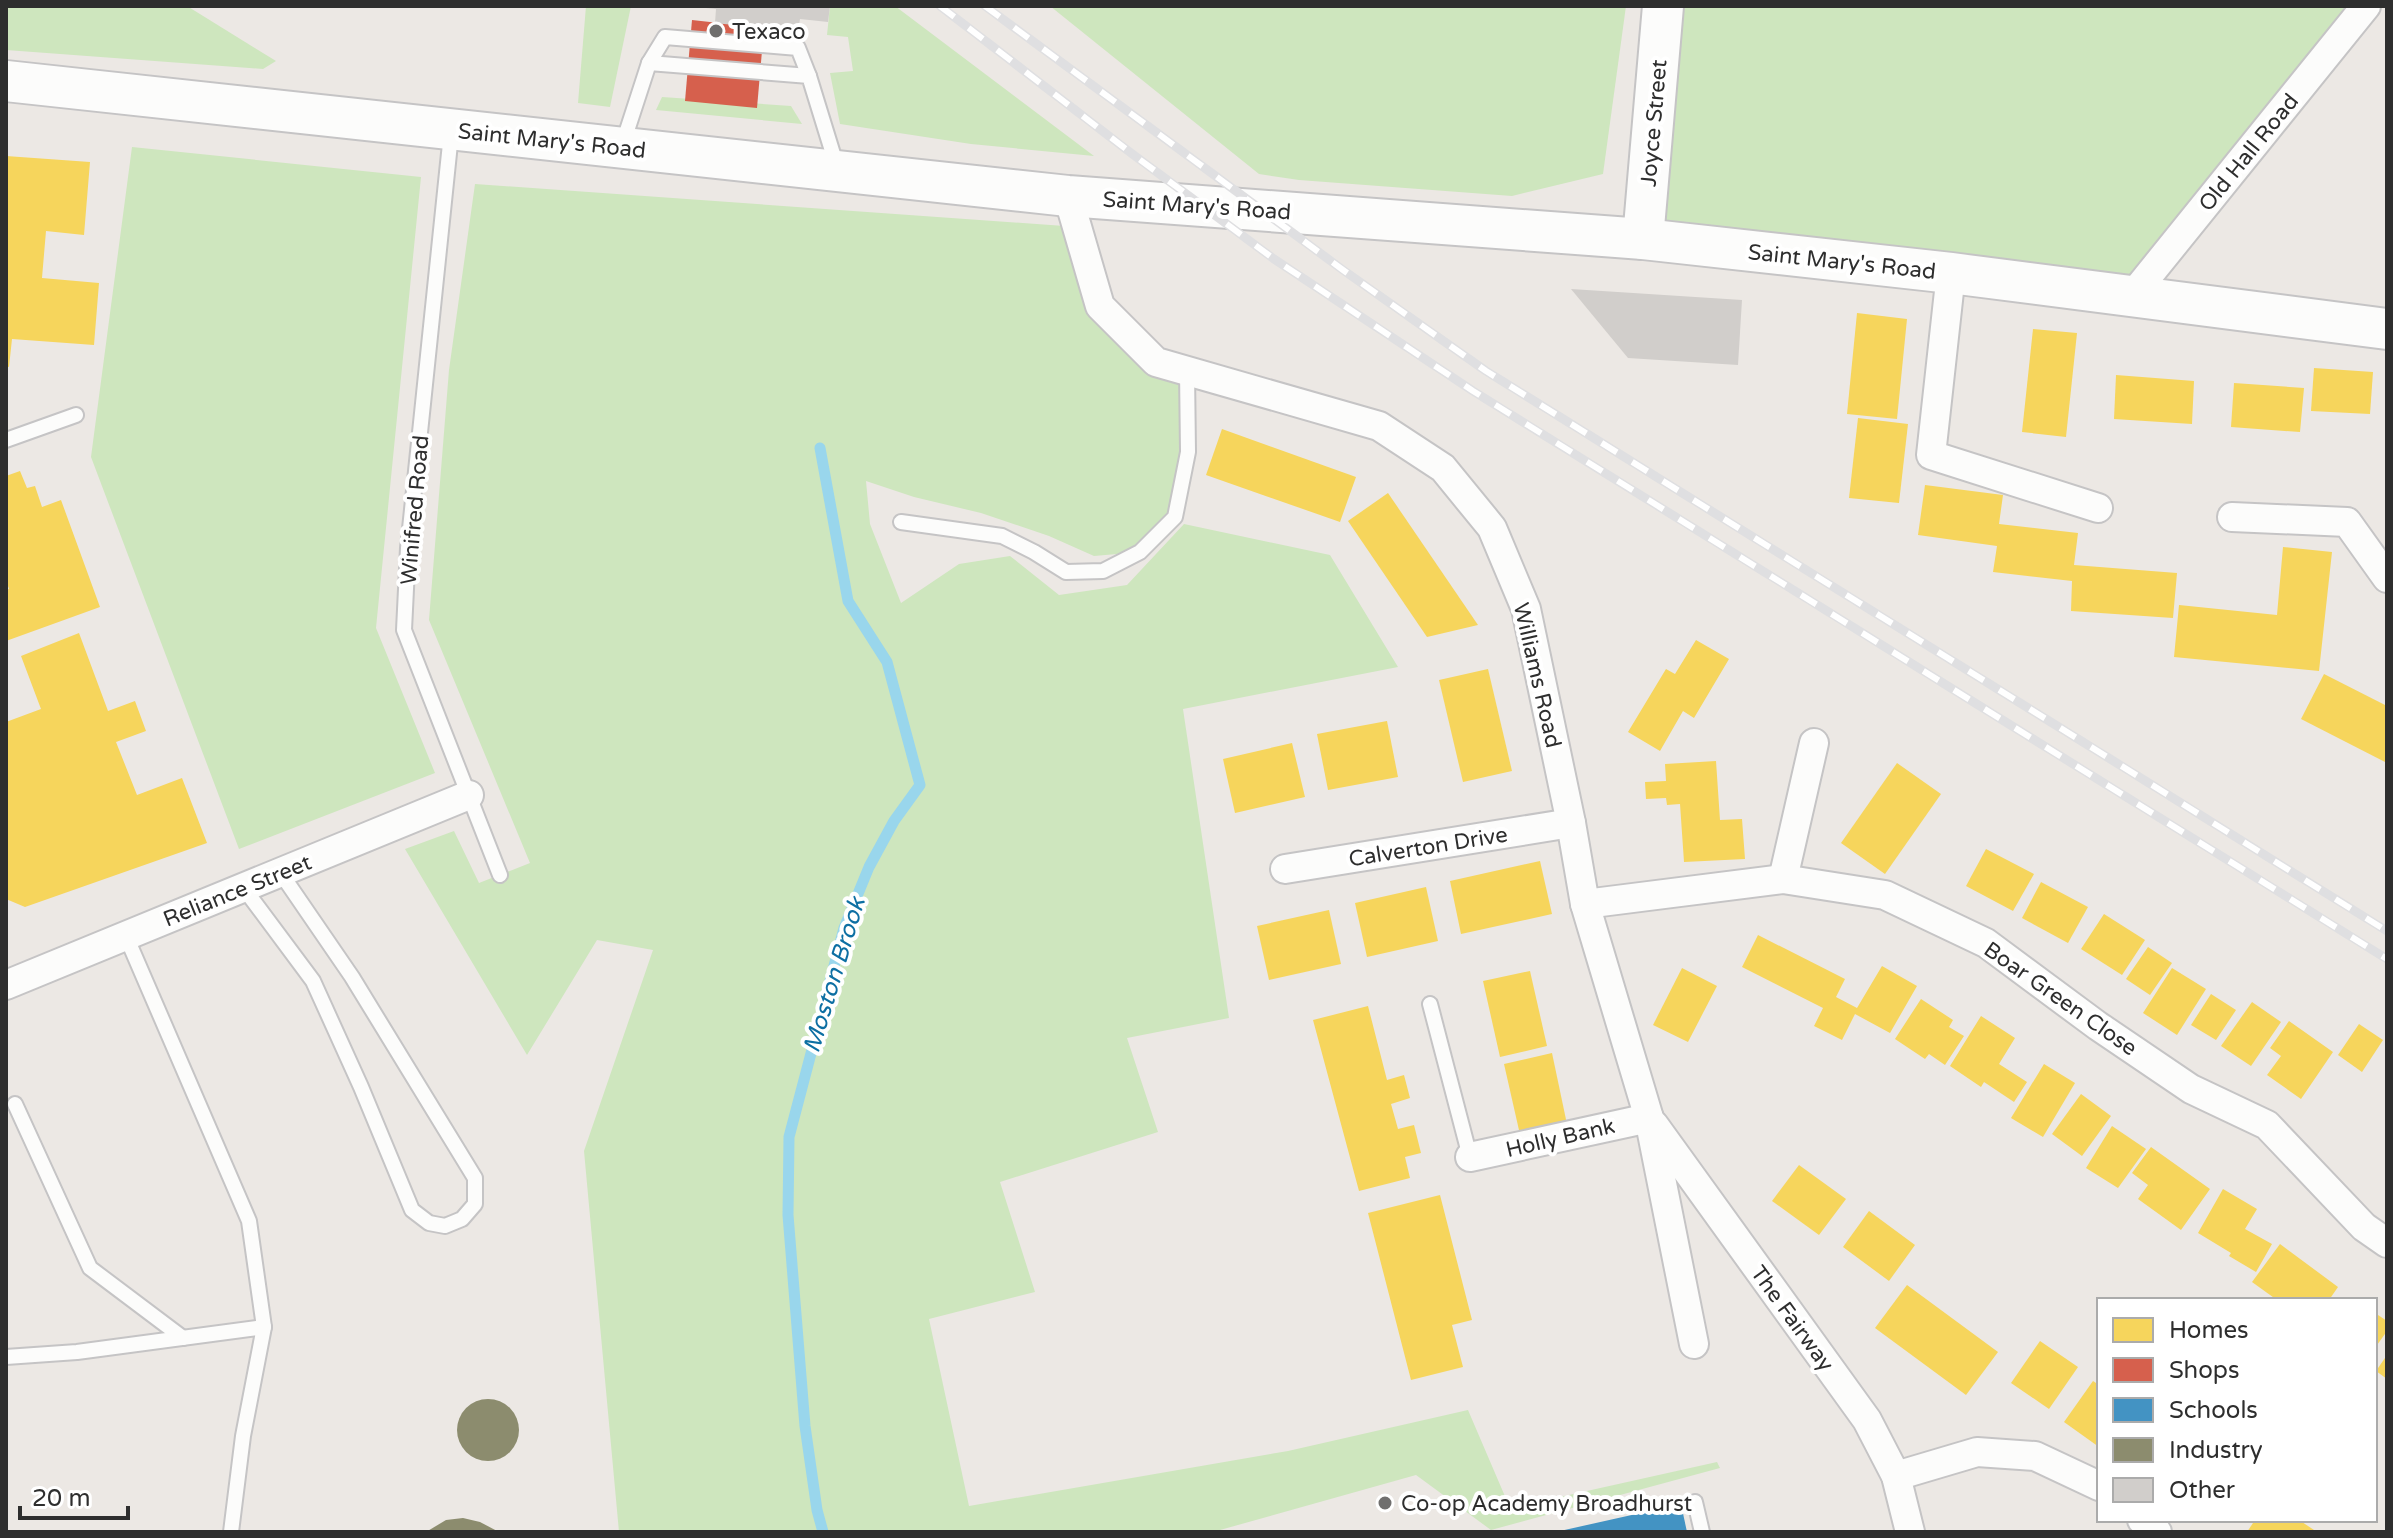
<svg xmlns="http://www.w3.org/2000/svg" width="2393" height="1538" font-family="'Varela Round',sans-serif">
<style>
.green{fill:#cee6be}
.homes{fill:#f6d55c}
.shops{fill:#d6604d}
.schools{fill:#4393c3}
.industry{fill:#8c8c6e}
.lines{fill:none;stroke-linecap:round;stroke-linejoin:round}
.stream{stroke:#99d6ec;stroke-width:11}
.building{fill:#d1cecb}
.lane-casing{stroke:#c5c4c5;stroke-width:18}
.street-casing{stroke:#c5c4c5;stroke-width:32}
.secondary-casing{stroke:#c5c4c5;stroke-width:44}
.lane{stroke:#fcfcfb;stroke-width:14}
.street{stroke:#fcfcfb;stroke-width:28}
.secondary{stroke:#fcfcfb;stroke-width:40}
.rail-casing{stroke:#dfdfe1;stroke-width:9}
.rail{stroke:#fff;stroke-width:6;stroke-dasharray:18;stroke-linecap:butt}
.poi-dot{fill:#706f6e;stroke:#fff;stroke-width:3}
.labels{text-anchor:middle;stroke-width:8;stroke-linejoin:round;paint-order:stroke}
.poi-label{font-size:22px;fill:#2e2e2e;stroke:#fff;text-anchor:start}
.street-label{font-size:22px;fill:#2e2e2e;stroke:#fff}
.water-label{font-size:24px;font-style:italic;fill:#0d6fa3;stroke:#fff}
</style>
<rect width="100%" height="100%" fill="#ece8e4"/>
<!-- green -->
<g class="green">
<polygon points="6,6 187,6 276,61 263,69 6,50"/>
<polygon points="586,6 631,6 610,107 578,103"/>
<polygon points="830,6 895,6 1094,156 971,144 840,124 830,73 853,71 848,37 827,35"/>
<polygon points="1050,6 1626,6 1603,174 1512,196 1299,180 1259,174"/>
<polygon points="1663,6 2366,6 2131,297 1643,239"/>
<polygon points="662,97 791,106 802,124 656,110"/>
<polygon points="132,147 421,177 376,628 435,773 239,849 91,457"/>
<polygon points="475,184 1078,227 1100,307 1187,371 1188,452 1175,517 1140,552 1094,556 1049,536 981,513 914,497 866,481 870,524 901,603 959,564 1010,556 1059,595 1127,585 1184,524 1330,555 1398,667 1183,709 1229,1018 1127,1038 1158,1132 1000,1182 1035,1292 929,1319 969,1506 1288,1451 1468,1410 1510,1508 1717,1462 1720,1468 1491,1530 1416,1475 1213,1532 619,1532 584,1151 653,950 597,940 527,1055 405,849 454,831 479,883 530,863 429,620 449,370"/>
</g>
<!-- homes -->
<g class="homes">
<polygon points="6,156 90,162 84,235 46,231 42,278 99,283 94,345 12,339 9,367 6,366"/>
<polygon points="1857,313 1907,319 1897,419 1847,414"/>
<polygon points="2033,329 2077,333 2066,437 2022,432"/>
<polygon points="2314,368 2373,372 2370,414 2311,411"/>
<polygon points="2116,375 2194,381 2192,424 2114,419"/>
<polygon points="2234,383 2304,388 2300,432 2231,427"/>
<polygon points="1858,418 1908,424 1899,503 1849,498"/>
<polygon points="1222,429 1356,477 1340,522 1206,475"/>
<polygon points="20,471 27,488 35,486 42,507 61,500 100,607 6,641 6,590 9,589 6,580 6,476"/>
<polygon points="1925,485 2003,495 1999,524 2078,533 2074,565 2177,573 2173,618 2071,611 2072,581 1993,572 1997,546 1918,535"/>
<polygon points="1388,493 1478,625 1427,637 1348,521"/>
<polygon points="2283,547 2332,552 2319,671 2174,657 2179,605 2277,615"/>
<polygon points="79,633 108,711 135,701 146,731 116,742 137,795 182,778 207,843 25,907 6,899 6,722 41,709 21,656"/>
<polygon points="1696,640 1729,659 1694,718 1683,711 1660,751 1628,732 1666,669 1675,674"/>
<polygon points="1488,669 1512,771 1463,782 1439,680"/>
<polygon points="2324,674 2387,706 2387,763 2301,719"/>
<polygon points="1387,721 1398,777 1328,790 1317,734"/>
<polygon points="1292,743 1305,797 1235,813 1223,759"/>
<polygon points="1716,761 1720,820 1742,819 1745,859 1684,862 1680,804 1667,805 1666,798 1646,799 1645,782 1666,781 1665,764"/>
<polygon points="1897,763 1941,794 1885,874 1841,843"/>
<polygon points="1986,849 2034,874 2013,911 1966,886"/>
<polygon points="1540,861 1552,914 1461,934 1450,881"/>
<polygon points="2041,882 2088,907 2068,943 2022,918"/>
<polygon points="1426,887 1438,941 1367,957 1355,903"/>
<polygon points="1329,910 1341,964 1269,980 1257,926"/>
<polygon points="2104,914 2145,940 2122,975 2081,949"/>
<polygon points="1758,935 1845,979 1836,997 1857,1008 1882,966 1917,986 1890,1033 1855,1014 1842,1040 1814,1026 1823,1008 1742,967"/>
<polygon points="2148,947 2172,963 2150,995 2126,979"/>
<polygon points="1682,968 1717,986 1688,1042 1653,1025"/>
<polygon points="2172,968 2206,989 2177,1035 2143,1013"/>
<polygon points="1530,971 1547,1046 1500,1057 1483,981"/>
<polygon points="2211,994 2236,1010 2216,1040 2191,1025"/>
<polygon points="1921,999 1953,1020 1949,1027 1964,1036 1945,1065 1929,1054 1925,1059 1895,1039"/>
<polygon points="2252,1002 2281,1022 2251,1066 2221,1046"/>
<polygon points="1368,1006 1387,1080 1404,1075 1410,1098 1391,1104 1398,1129 1414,1125 1421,1153 1405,1157 1410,1178 1359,1191 1313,1020"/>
<polygon points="1981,1016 2015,1038 1999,1064 2027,1082 2014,1102 1984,1082 1981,1087 1950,1066"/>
<polygon points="2289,1021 2333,1052 2301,1099 2267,1075 2281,1056 2270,1048"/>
<polygon points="2359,1024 2383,1040 2362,1072 2338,1055"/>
<polygon points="1552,1053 1568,1129 1521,1139 1504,1064"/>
<polygon points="2044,1064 2075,1083 2043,1137 2011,1118"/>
<polygon points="2081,1094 2111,1116 2082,1156 2052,1134"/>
<polygon points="2112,1126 2146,1149 2118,1188 2086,1168"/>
<polygon points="2151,1147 2210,1189 2181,1230 2138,1199 2148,1185 2132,1173"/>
<polygon points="1799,1165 1846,1199 1819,1235 1772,1201"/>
<polygon points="2223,1189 2257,1209 2245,1229 2272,1244 2256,1272 2229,1256 2231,1253 2198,1233"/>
<polygon points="1440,1195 1472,1320 1452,1325 1463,1367 1411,1380 1368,1213"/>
<polygon points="1869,1211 1915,1245 1889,1281 1843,1247"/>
<polygon points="2280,1244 2338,1287 2329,1300 2277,1300 2252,1282"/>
<polygon points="1907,1285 1998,1352 1966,1395 1875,1328"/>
<polygon points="2375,1313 2387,1321 2387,1331 2375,1348"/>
<polygon points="2040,1341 2078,1367 2049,1409 2011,1383"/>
<polygon points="2387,1355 2387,1379 2376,1371"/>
<polygon points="2093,1381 2099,1385 2099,1447 2064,1422"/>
<polygon points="2255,1520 2299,1520 2317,1532 2247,1532"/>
</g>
<!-- shops -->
<polygon class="shops" points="692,20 764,28 757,108 685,101"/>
<!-- schools -->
<polygon class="schools" points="1681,1504 1687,1532 1560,1532 1560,1531"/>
<!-- industry -->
<g class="industry">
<circle cx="488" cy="1430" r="31"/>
<polygon points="463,1518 480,1522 499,1532 426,1532 446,1520"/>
</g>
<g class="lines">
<!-- stream -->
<polyline class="stream" points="820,448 848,601 887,662 920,785 894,821 869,867 844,928 789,1137 788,1215 805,1426 817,1510 823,1532"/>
</g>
<!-- building -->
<g class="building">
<polygon points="706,6 830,6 828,22 800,19 798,32 715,23 716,9 706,8"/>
<polygon points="1571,289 1742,300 1738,365 1628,358"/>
</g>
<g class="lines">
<!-- lane casing -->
<g class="lane-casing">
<g id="lane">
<polyline points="649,63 665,37 798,48 809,76"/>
<polyline points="451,134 408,548 404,630 500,875"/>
<polyline points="623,143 649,63 809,76 837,167"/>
<polyline points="6,440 76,415"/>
<polyline points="901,522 1002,536 1034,552 1066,572 1103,571 1140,552 1175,517 1188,452 1187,371"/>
<polyline points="243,887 313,981 361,1087 412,1210 429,1223 445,1226 462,1219 475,1204 475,1178 352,977 280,872"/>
<polyline points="126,936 249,1221 264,1327"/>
<polyline points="1430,1004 1470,1157"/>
<polyline points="15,1104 90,1268 183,1338"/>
<polyline points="6,1357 77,1352 264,1327 243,1436 231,1532"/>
<polyline points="1695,1502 1702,1532"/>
</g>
</g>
<!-- street casing -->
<g class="street-casing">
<g id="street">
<polyline points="1068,196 1100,306 1156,362 1379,426 1443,468 1492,528 1526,609 1571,823 1585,904 1649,1118 1694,1344"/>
<polyline points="1951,273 1931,455 2098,508"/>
<polyline points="2131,297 2366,6"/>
<polyline points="2232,517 2347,522 2387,578"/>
<polyline points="1285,869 1571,823"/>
<polyline points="1783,879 1814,743"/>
<polyline points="1585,904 1783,879 1885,895 1986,943 2098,1026 2191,1089 2267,1125 2364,1227 2387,1243"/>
<polyline points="6,985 469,795"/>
<polyline points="1654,1125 1867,1420 1896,1476 1910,1532"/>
<polyline points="1470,1157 1649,1118"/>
<polyline points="1896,1476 1977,1452 2035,1456 2099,1486"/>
<polyline points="2142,1520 2157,1532"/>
</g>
</g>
<!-- secondary casing -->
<g class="secondary-casing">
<g id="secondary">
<polyline points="6,81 1068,196 1643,239 1951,273 2387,329"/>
<polyline points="1643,239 1663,6"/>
</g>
</g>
<!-- lane -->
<use href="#lane" class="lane"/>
<!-- street -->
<use href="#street" class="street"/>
<!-- secondary -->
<use href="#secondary" class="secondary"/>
<!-- rail casing -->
<g class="rail-casing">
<g id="rail">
<polyline points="940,6 1131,153 1274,259 1473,391 2387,959"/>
<polyline points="985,6 1343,270 1486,371 2387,931"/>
</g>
</g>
<!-- rail -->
<use href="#rail" class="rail"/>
</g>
<!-- markers -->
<g class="poi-dot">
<circle cx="716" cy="31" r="8"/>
<circle cx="1385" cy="1503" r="8"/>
</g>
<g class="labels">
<!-- poi labels -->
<g class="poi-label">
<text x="732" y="39">Texaco</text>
<text x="1401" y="1511">Co-op Academy Broadhurst</text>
</g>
<!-- street labels -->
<g class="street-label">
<text transform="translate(1653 123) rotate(-85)" y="8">Joyce Street</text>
<text transform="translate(552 140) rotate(6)" y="8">Saint Mary's Road</text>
<text transform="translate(2248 152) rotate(-51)" y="8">Old Hall Road</text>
<text transform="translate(1197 205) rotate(4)" y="8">Saint Mary's Road</text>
<text transform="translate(1842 261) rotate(6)" y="8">Saint Mary's Road</text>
<text transform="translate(414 510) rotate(-85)" y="8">Winifred Road</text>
<text transform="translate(1538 675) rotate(77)" y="8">Williams Road</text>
<text transform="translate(1428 846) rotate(-9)" y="8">Calverton Drive</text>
<text transform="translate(237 890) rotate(-22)" y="8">Reliance Street</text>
<text transform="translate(2061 998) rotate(35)" y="8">Boar Green Close</text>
<text transform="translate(1560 1137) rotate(-13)" y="8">Holly Bank</text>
<text transform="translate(1793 1318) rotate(54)" y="8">The Fairway</text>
</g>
<!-- water labels -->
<g class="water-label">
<text transform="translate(834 975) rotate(-73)" y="8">Moston Brook</text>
</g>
</g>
<!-- border -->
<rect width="2393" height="1538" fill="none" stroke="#2e2e2e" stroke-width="16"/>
<!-- legend -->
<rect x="2097" y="1298" width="280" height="224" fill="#ffffff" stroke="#ababab" stroke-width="2"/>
<rect x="2113" y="1318" width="40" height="24" fill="#f6d55c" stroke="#ababab" stroke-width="2"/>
<text x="2169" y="1338" font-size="24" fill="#2e2e2e">Homes</text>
<rect x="2113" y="1358" width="40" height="24" fill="#d6604d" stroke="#ababab" stroke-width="2"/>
<text x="2169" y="1378" font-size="24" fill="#2e2e2e">Shops</text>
<rect x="2113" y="1398" width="40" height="24" fill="#4393c3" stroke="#ababab" stroke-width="2"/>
<text x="2169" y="1418" font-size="24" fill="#2e2e2e">Schools</text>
<rect x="2113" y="1438" width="40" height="24" fill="#8c8c6e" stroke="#ababab" stroke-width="2"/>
<text x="2169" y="1458" font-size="24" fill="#2e2e2e">Industry</text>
<rect x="2113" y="1478" width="40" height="24" fill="#d1cecb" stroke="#ababab" stroke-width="2"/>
<text x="2169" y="1498" font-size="24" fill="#2e2e2e">Other</text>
<!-- scale -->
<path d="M20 1506v12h108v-12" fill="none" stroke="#2e2e2e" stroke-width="4"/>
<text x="32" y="1506" font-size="24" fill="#2e2e2e" stroke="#ffffff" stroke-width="6" paint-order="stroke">20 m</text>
</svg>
